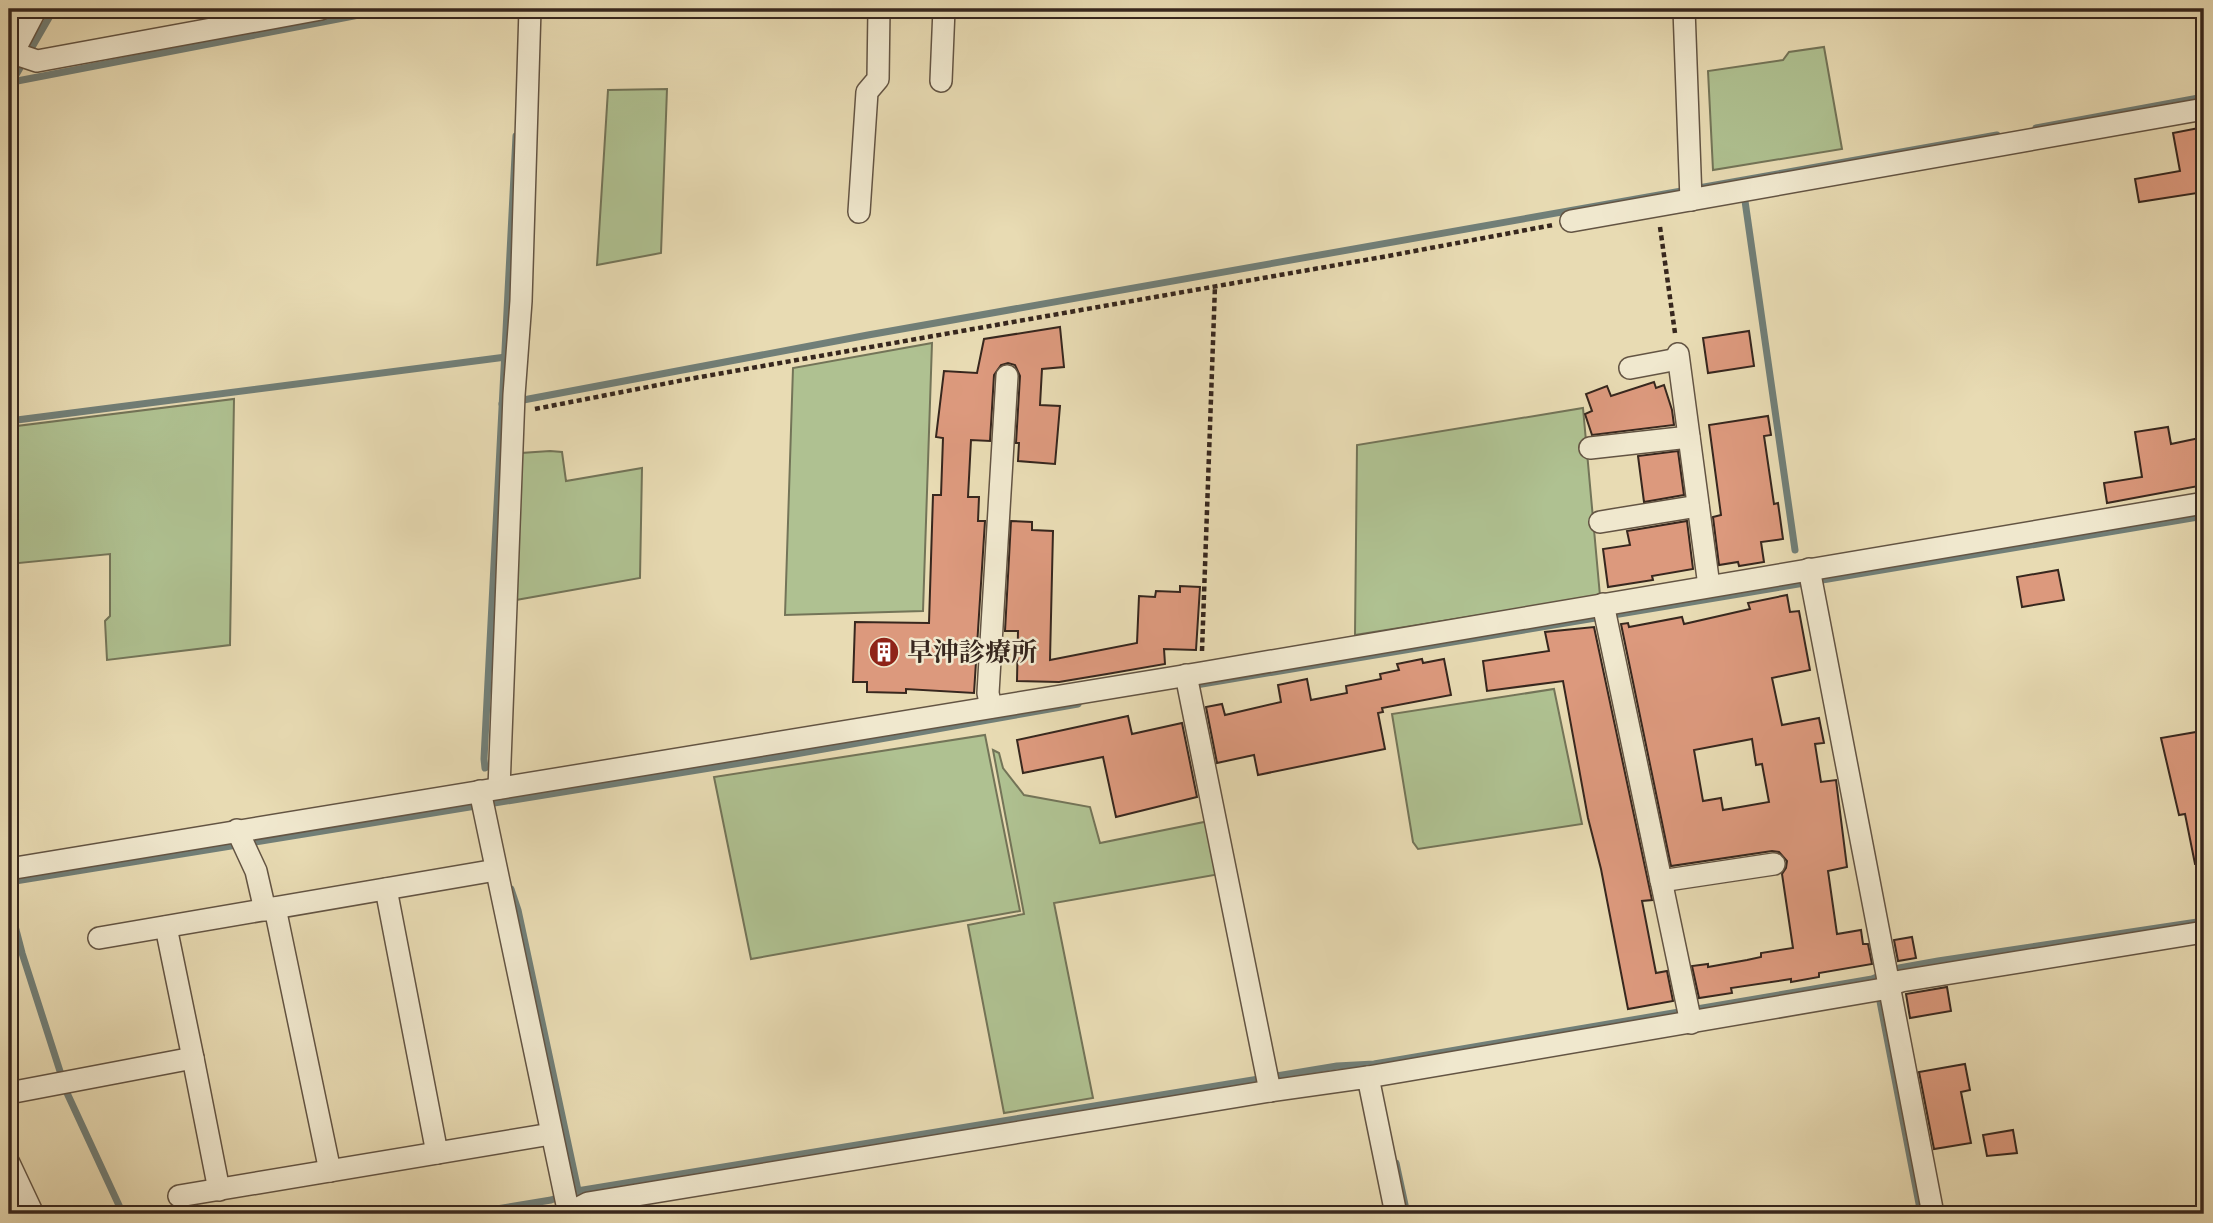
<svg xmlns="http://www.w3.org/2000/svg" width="2213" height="1223" font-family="'Old Standard TT','Noto Serif JP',serif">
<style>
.green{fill:#afc191;stroke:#737458;stroke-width:2}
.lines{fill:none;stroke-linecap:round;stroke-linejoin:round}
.stream{stroke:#717f78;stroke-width:7}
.building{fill:#dc997d;stroke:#37271e;stroke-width:2;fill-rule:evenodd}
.minor-casing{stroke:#635443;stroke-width:24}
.path{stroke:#37271e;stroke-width:4.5;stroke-dasharray:5 3.5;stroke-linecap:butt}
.minor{stroke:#f0e8ce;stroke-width:21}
.labels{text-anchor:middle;stroke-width:5;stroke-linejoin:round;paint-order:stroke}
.poi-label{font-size:26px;font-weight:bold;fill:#37271e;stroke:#f0e8ce;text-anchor:start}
</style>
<rect width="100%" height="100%" fill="#e8dbb3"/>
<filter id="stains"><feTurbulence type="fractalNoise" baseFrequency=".00286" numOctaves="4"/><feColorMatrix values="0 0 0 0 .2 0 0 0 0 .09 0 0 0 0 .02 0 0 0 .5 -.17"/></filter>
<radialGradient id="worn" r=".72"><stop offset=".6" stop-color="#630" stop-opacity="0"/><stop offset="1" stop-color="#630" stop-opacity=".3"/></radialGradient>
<!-- green -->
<g class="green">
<polygon points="1824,47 1842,149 1713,170 1708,71 1783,60 1789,52"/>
<polygon points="667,89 661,253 597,265 608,90"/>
<polygon points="932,343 923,611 785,615 793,368"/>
<polygon points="234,399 230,645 107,660 105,621 110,616 110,554 9,564 9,427"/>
<polygon points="1583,408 1600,596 1355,635 1357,445"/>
<polygon points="550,451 562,452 566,481 642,468 640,578 516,600 521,453"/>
<polygon points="1554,689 1582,824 1418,849 1413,842 1392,714"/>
<polygon points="985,735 1020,911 751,959 714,777"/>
<polygon points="993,750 999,753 1003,768 1024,795 1090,807 1100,843 1209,821 1220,874 1054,903 1093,1098 1004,1113 968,925 1024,914"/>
</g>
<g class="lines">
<!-- stream -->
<g class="stream">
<polyline points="12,82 390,9"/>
<polyline points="9,87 54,9"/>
<polyline points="2036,128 2204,97"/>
<polyline points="1744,194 1795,550"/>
<polyline points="502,404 868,335 1997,135"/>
<polyline points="9,421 506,357"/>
<polyline points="1190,686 2204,516"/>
<polyline points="485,768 484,759 516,136"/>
<polyline points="9,882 784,756 1078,704"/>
<polyline points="511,889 518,910 579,1195"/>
<polyline points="9,903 22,953 67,1093 123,1214"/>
<polyline points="1878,991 1921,1214"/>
<polyline points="1396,1163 1407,1214"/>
<polyline points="466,1214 551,1200 577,1191 1337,1066 1374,1064 1872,979 1899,968 1938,961 2204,921"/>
</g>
</g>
<!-- building -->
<g class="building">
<polygon points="2204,127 2204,192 2139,202 2135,179 2180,171 2173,133"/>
<polygon points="1060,327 1064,367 1042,369 1040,405 1060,406 1055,464 1018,461 1019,443 1016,443 1020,376 1015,365 1008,363 1001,365 994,375 990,441 971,440 968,497 979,497 978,521 985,521 974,693 906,689 906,693 867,692 867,682 853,682 855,622 929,623 933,495 941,495 943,438 936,437 944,371 977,373 984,339"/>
<polygon points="1749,331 1754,366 1708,373 1703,338"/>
<polygon points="1654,382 1656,388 1664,385 1672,410 1674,425 1592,435 1585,414 1592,411 1586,394 1607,386 1611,396"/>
<polygon points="1768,416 1771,435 1764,436 1774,504 1778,503 1783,539 1761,542 1764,562 1739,566 1738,562 1719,565 1713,517 1721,515 1709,425"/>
<polygon points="2168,427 2171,444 2204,437 2204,485 2107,503 2104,483 2142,477 2135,432"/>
<polygon points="1678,451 1684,495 1644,502 1638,456"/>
<polygon points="1011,521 1032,522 1032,530 1053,531 1050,660 1137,643 1139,596 1155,597 1156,591 1180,592 1180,586 1200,587 1196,650 1164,649 1165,664 1107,674 1059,682 1017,681 1018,631 1005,631"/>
<polygon points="1687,521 1693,569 1652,576 1653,580 1608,587 1603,549 1630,545 1627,531"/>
<polygon points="2058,570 2064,600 2022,607 2017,577"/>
<path d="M1787,595L1790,612L1799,611L1810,670L1772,678L1782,725L1819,718L1824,743L1815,744L1821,782L1836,780L1847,867L1828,871L1837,934L1861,930L1863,944H1868L1872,964L1819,973V977L1791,982V979L1731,988L1732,993L1699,998L1692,966L1708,964V967L1747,960L1761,957V953L1793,948L1782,874L1786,868L1787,861L1779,852L1772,851L1671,866L1621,624L1628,623L1629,627L1682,617L1684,624L1750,609L1748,603ZM1752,739L1756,765L1762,764L1769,802L1723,810L1721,798L1703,801L1694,750Z"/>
<polygon points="1594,627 1652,900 1642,901 1656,973 1667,971 1673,1001 1628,1009 1601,869 1588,818 1563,681 1487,691 1483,661 1549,651 1545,632"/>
<polygon points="1422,659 1423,663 1444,659 1451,695 1382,708 1383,712 1378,713 1385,749 1258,775 1254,755 1217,763 1206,707 1222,704 1225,715 1281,702 1278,685 1307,679 1311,700 1347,693 1346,686 1381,679 1380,674 1399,670 1397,664"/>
<polygon points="1128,716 1132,734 1182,723 1197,797 1116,817 1103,757 1023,773 1017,740"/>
<polygon points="2202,731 2204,743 2204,863 2195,864 2185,814 2179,815 2161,738"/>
<polygon points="1912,937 1916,958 1898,961 1894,940"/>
<polygon points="1947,987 1951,1011 1910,1018 1906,994"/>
<polygon points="1965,1064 1970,1090 1961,1092 1971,1143 1934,1149 1919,1072"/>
<polygon points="2013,1130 2017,1153 1987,1156 1983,1135"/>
</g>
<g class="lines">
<!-- minor casing -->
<g class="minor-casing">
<g id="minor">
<polyline points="36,9 13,53 37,61 321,9"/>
<polyline points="1684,9 1691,200"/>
<polyline points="941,81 944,9"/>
<polyline points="859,212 867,92 878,79 879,9"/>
<polyline points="1571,221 2204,109"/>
<polyline points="1678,354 1709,586"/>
<polyline points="1630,368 1678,359"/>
<polyline points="1590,448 1689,437"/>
<polyline points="1600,522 1698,506"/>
<polyline points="1809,569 1933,1214"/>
<polyline points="1603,604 1691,1023"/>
<polyline points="1186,675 1270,1091"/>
<polyline points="991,707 988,693 1007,376"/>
<polyline points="499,788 514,395 521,301 530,9"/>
<polyline points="480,791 569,1214"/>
<polyline points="237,830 256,871 265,910"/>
<polyline points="9,869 1201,673 2204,503"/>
<polyline points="1661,881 1774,864"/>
<polyline points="386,889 437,1153"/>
<polyline points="275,908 330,1171"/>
<polyline points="166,927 193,1058"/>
<polyline points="99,938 496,870"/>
<polyline points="1889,985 1901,981 2204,932"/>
<polyline points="1368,1077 1889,988"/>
<polyline points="9,1093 193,1058 219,1190"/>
<polyline points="9,1163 33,1214"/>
<polyline points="179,1196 551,1134"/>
<polyline points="569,1213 588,1203 1270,1091 1368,1077 1396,1214"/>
</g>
</g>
<!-- path -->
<g class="path">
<polyline points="1660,227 1675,333"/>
<polyline points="535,409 689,379 1388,256 1553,225"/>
<polyline points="1202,651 1215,286"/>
</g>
<!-- minor -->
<use href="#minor" class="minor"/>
</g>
<!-- icons -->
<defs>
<g id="building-disc" transform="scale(1.575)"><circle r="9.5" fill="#8f2418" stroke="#f0e8ce"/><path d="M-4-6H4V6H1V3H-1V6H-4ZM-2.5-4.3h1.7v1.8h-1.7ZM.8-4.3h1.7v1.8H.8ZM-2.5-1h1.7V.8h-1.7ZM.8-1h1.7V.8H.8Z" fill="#fff"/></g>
</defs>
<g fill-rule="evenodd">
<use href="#building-disc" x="884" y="652"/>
</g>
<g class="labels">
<!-- poi labels -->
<g class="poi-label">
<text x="907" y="661">早沖診療所</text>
</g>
</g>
<!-- margin -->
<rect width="2213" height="1223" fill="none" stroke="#e8dbb3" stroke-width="35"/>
<rect x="10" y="10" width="2192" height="1202" fill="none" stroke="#37271e" stroke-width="3.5"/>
<rect x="18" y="18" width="2178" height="1188" fill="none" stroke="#37271e" stroke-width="2"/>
<rect width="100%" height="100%" filter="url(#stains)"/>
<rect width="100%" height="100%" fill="url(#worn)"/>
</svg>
